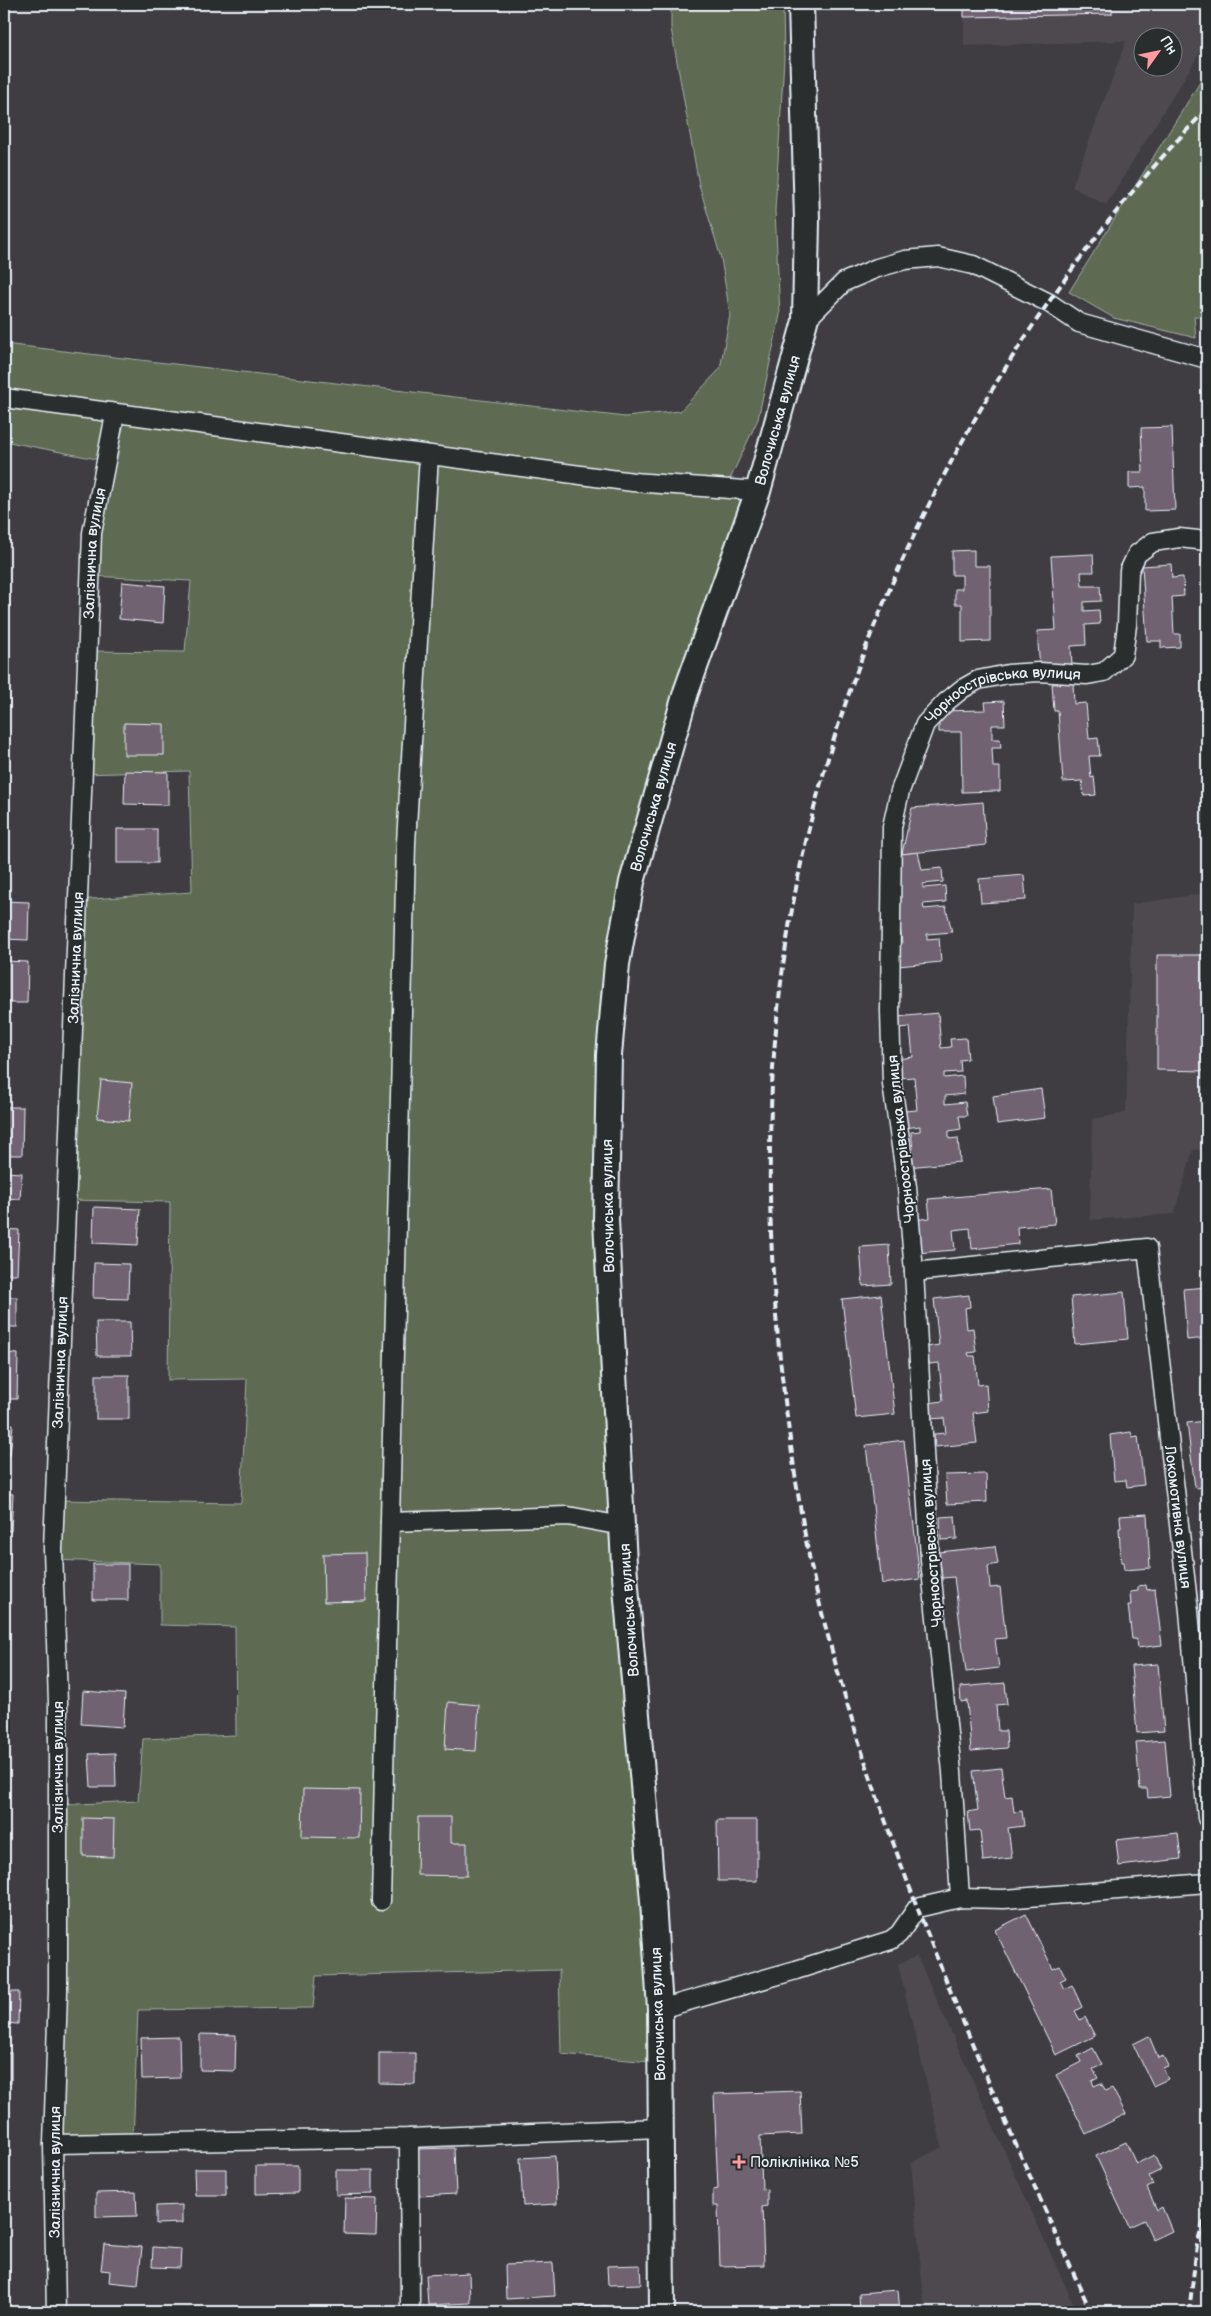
<svg xmlns="http://www.w3.org/2000/svg" width="1211" height="2316" font-family="'Balsamiq Sans',sans-serif">
<style>
.built{fill:#4d4850;fill-rule:evenodd}
.green{fill:#5e6b52;stroke:#a3aea5}
.building{fill:#6f6270;stroke:#e8f1f8}
.lines{fill:none;stroke-linecap:round;stroke-linejoin:round}
.street-casing{stroke:#e8f1f8;stroke-width:21}
.secondary-casing{stroke:#e8f1f8;stroke-width:28}
.street{stroke:#2a2d2e;stroke-width:18}
.secondary{stroke:#2a2d2e;stroke-width:24}
.rail{stroke:#e8f1f8;stroke-width:4;stroke-dasharray:8 4;stroke-linecap:butt}
.poi-dot{fill:#ff9aa2;stroke:#2a2d2e;stroke-width:2}
.labels{text-anchor:middle;stroke-width:4;stroke-linejoin:round;paint-order:stroke}
.street-label{font-size:15px;fill:#e8f1f8;stroke:#2a2d2e}
.poi-label{font-size:15px;fill:#e8f1f8;stroke:#2a2d2e;text-anchor:start}
</style>
<rect width="100%" height="100%" fill="#3f3d42"/>
<filter id="ink" filterUnits="userSpaceOnUse"><feTurbulence type="fractalNoise" baseFrequency=".02" numOctaves="2"/><feDisplacementMap in="SourceGraphic" scale="10" xChannelSelector="R" yChannelSelector="G"/><feConvolveMatrix kernelMatrix="1 2 1 2 8 2 1 2 1" color-interpolation-filters="sRGB"/></filter>
<g filter="url(#ink)">
<!-- built -->
<g class="built">
<path d="M964,4H1207V41L1106,205L1072,187L1126,41L964,46ZM1144,38H1174V68H1144Z"/>
<polygon points="1207,893 1207,1149 1193,1150 1174,1214 1090,1220 1092,1119 1126,1113 1132,904"/>
<polygon points="917,1956 1077,2312 925,2312 911,2163 942,2147 898,1964"/>
</g>
<!-- green -->
<g class="green">
<polygon points="671,4 783,4 784,59 775,211 780,315 758,419 726,488 758,491 632,882 606,1220 662,2063 561,2054 559,1970 316,1976 313,2008 138,2010 133,2142 53,2144 58,1805 138,1801 143,1739 236,1735 235,1627 160,1625 160,1564 53,1560 54,1500 241,1503 247,1379 168,1380 170,1202 66,1200 77,900 192,892 189,771 82,774 87,651 185,652 191,581 90,576 107,461 4,441 4,344 625,417 680,411 720,369 730,315 721,258 699,185 671,28"/>
<polygon points="1207,71 1207,317 1194,316 1196,338 1114,318 1069,292"/>
</g>
<!-- building -->
<g class="building">
<polygon points="964,4 1112,4 1112,14 964,17"/>
<polygon points="1172,427 1175,510 1145,511 1145,487 1129,488 1129,472 1143,472 1141,428"/>
<polygon points="974,550 974,566 990,566 990,641 962,642 962,604 955,604 955,589 962,589 962,575 952,575 952,551"/>
<polygon points="1093,554 1094,572 1081,572 1082,586 1100,586 1101,601 1084,602 1084,611 1099,610 1100,624 1085,625 1086,645 1071,646 1072,667 1040,669 1037,631 1056,630 1051,556"/>
<polygon points="1171,564 1172,578 1183,577 1184,596 1172,597 1174,634 1180,634 1180,647 1161,648 1161,641 1147,641 1142,566"/>
<polygon points="122,582 165,586 163,623 119,619"/>
<polygon points="1073,683 1074,704 1086,703 1089,739 1098,738 1100,756 1089,756 1091,778 1094,777 1096,795 1084,796 1082,781 1063,782 1058,711 1054,711 1052,684"/>
<polygon points="1004,701 1005,725 992,725 992,739 1000,739 1001,748 992,748 993,767 1000,767 1000,791 962,792 961,732 939,732 939,711 986,710 985,702"/>
<polygon points="124,723 164,724 164,755 124,755"/>
<polygon points="125,771 168,772 168,805 124,804"/>
<polygon points="983,802 986,845 902,854 912,808"/>
<rect x="117" y="829" width="40" height="34"/>
<polygon points="918,852 922,870 942,868 943,882 923,884 923,888 945,886 946,902 923,904 924,909 946,907 952,932 927,934 927,939 939,938 941,962 898,966 896,945 902,944 894,863 902,854"/>
<polygon points="1024,875 1026,900 981,903 979,879"/>
<polygon points="4,901 29,902 28,940 4,939"/>
<polygon points="1157,955 1207,955 1207,1071 1157,1070"/>
<polygon points="4,961 28,962 27,1003 4,1003"/>
<polygon points="938,1013 941,1048 951,1047 950,1039 966,1038 968,1059 960,1060 961,1072 944,1073 944,1078 963,1076 964,1094 945,1096 945,1104 965,1102 967,1116 959,1116 961,1129 949,1131 949,1139 958,1138 960,1162 907,1167 906,1150 913,1149 911,1132 920,1131 920,1126 905,1128 904,1111 917,1110 914,1077 899,1078 897,1059 913,1057 910,1027 898,1028 897,1017"/>
<polygon points="101,1080 132,1083 129,1121 97,1118"/>
<polygon points="1041,1089 1045,1118 997,1124 993,1096"/>
<polygon points="4,1107 23,1107 22,1155 4,1155"/>
<polygon points="4,1172 22,1173 20,1199 4,1198"/>
<polygon points="1051,1189 1055,1224 1017,1227 1018,1244 972,1249 970,1228 953,1230 955,1250 916,1253 913,1220 930,1218 928,1199"/>
<polygon points="94,1207 140,1209 138,1245 93,1243"/>
<polygon points="4,1229 19,1230 17,1274 4,1274"/>
<polygon points="889,1245 891,1284 863,1286 860,1247"/>
<polygon points="94,1263 129,1264 128,1299 93,1298"/>
<polygon points="1207,1287 1207,1338 1187,1340 1183,1289"/>
<polygon points="1124,1292 1128,1339 1075,1344 1071,1297"/>
<polygon points="881,1295 895,1414 856,1418 842,1299"/>
<polygon points="969,1295 970,1307 965,1308 967,1329 973,1328 976,1352 968,1353 969,1356 975,1356 978,1385 986,1384 988,1411 973,1413 977,1443 935,1447 934,1434 946,1433 944,1418 929,1419 928,1403 943,1401 939,1363 929,1364 927,1347 939,1345 934,1299"/>
<rect x="4" y="1297" width="13" height="30"/>
<polygon points="96,1322 130,1322 131,1356 97,1356"/>
<polygon points="4,1353 18,1354 17,1399 4,1399"/>
<rect x="96" y="1375" width="33" height="44"/>
<polygon points="1207,1421 1207,1487 1195,1488 1187,1423"/>
<polygon points="4,1423 13,1424 10,1455 4,1454"/>
<polygon points="1131,1432 1132,1437 1138,1436 1144,1485 1127,1487 1126,1480 1114,1481 1110,1435"/>
<polygon points="904,1440 920,1579 882,1584 866,1445"/>
<polygon points="986,1474 987,1502 947,1504 945,1475"/>
<polygon points="4,1493 13,1494 11,1531 4,1530"/>
<polygon points="1147,1514 1150,1568 1124,1570 1123,1562 1121,1562 1119,1528 1121,1528 1120,1516"/>
<polygon points="955,1516 957,1539 941,1540 940,1517"/>
<polygon points="1207,1531 1207,1587 1206,1587 1199,1532"/>
<rect x="4" y="1537" width="2" height="34"/>
<polygon points="995,1546 998,1564 988,1566 990,1588 1000,1587 1006,1638 995,1639 999,1668 966,1672 954,1577 942,1578 939,1552"/>
<polygon points="365,1553 366,1601 324,1602 323,1554"/>
<rect x="93" y="1564" width="35" height="36"/>
<polygon points="1146,1585 1147,1590 1155,1589 1162,1645 1137,1648 1136,1639 1132,1639 1128,1605 1131,1605 1130,1592 1138,1591 1138,1586"/>
<polygon points="1158,1664 1164,1731 1137,1733 1131,1666"/>
<polygon points="1005,1683 1007,1704 996,1705 998,1731 1006,1731 1007,1748 971,1751 967,1701 961,1702 960,1687"/>
<polygon points="83,1691 125,1694 123,1727 81,1724"/>
<polygon points="448,1702 479,1705 476,1751 445,1749"/>
<polygon points="1165,1740 1170,1796 1148,1798 1147,1789 1140,1789 1136,1742"/>
<polygon points="115,1753 116,1787 91,1787 89,1754"/>
<polygon points="1001,1768 1005,1797 1012,1796 1014,1812 1022,1811 1024,1826 1008,1828 1012,1858 983,1861 980,1830 970,1831 968,1812 978,1810 973,1771"/>
<polygon points="303,1789 360,1790 359,1838 302,1837"/>
<polygon points="418,1817 451,1817 451,1843 467,1843 467,1876 417,1875"/>
<polygon points="83,1818 114,1819 113,1857 83,1856"/>
<polygon points="717,1820 757,1820 757,1881 718,1881"/>
<polygon points="1178,1833 1181,1859 1119,1866 1116,1840"/>
<polygon points="4,1860 9,1860 6,1899 4,1899"/>
<polygon points="1026,1914 1053,1969 1060,1966 1066,1978 1060,1981 1064,1989 1072,1985 1082,2007 1075,2011 1080,2020 1085,2017 1095,2036 1056,2055 995,1930"/>
<polygon points="4,1925 11,1925 9,1965 4,1965"/>
<polygon points="4,1992 19,1992 18,2024 4,2023"/>
<polygon points="200,2034 236,2035 235,2071 200,2070"/>
<polygon points="1149,2036 1158,2058 1163,2056 1168,2066 1163,2068 1168,2079 1153,2086 1133,2044"/>
<polygon points="179,2037 180,2078 142,2079 141,2038"/>
<polygon points="1093,2048 1102,2065 1093,2069 1098,2078 1092,2081 1094,2086 1101,2083 1106,2091 1112,2088 1126,2114 1086,2134 1056,2075 1081,2062 1078,2056"/>
<rect x="4" y="2053" width="7" height="30"/>
<polygon points="379,2053 415,2053 415,2084 379,2083"/>
<polygon points="800,2091 802,2134 760,2136 762,2190 767,2189 767,2206 762,2207 764,2265 720,2266 718,2206 713,2206 713,2190 718,2189 714,2094"/>
<polygon points="1126,2142 1136,2164 1154,2155 1161,2170 1149,2176 1153,2185 1147,2188 1157,2210 1162,2207 1172,2231 1153,2240 1144,2220 1129,2227 1096,2156"/>
<polygon points="454,2148 456,2194 419,2196 416,2149"/>
<polygon points="555,2156 557,2204 523,2206 520,2158"/>
<polygon points="256,2166 298,2166 298,2193 256,2194"/>
<polygon points="194,2169 226,2169 226,2195 195,2195"/>
<polygon points="336,2170 373,2170 373,2194 336,2195"/>
<polygon points="136,2192 137,2216 96,2217 96,2193"/>
<polygon points="345,2198 377,2199 376,2235 344,2234"/>
<polygon points="182,2205 182,2223 156,2224 156,2206"/>
<polygon points="104,2244 142,2247 138,2285 109,2282 110,2271 101,2270"/>
<polygon points="153,2247 181,2249 180,2268 152,2267"/>
<polygon points="553,2263 555,2296 506,2299 505,2265"/>
<polygon points="640,2265 641,2284 608,2285 607,2266"/>
<polygon points="469,2273 470,2303 428,2305 426,2275"/>
<polygon points="898,2290 900,2312 860,2312 859,2293"/>
<polygon points="607,2306 607,2312 580,2312 580,2307"/>
<rect x="100" y="2309" width="33" height="3"/>
</g>
<g class="lines">
<!-- street casing -->
<g class="street-casing">
<g id="street">
<polyline points="805,321 844,282 877,268 905,260 938,257 973,265 1049,303 1079,323 1207,359"/>
<polyline points="4,398 633,482 758,491"/>
<path id="s1" d="M914,1272L1147,1248L1189,1611L1207,1818"/>
<polyline points="390,1522 568,1516 622,1526"/>
<path id="s2" d="M960,1898L952,1772L930,1560L914,1272L907,1187L892,1084L890,1011L892,827L900,791L925,724L946,702L962,689L978,680L1008,674L1039,672L1087,675L1104,672L1123,655L1127,625L1129,571L1137,554L1153,542L1179,538L1207,541"/>
<polyline points="381,1901 406,843 429,455"/>
<polyline points="660,2009 796,1970 891,1940 899,1934 917,1908 960,1898 1004,1899 1207,1883"/>
<polyline points="409,2138 410,2312"/>
<polyline points="53,2144 409,2138 660,2128"/>
<path id="s3" d="M56,2312L53,2144L58,1991V1703L53,1549L92,533L115,415"/>
</g>
</g>
<!-- secondary casing -->
<g class="secondary-casing">
<g id="secondary">
<path id="s4" d="M662,2312L660,2009L653,1901L624,1564L606,1220L609,1055L617,964L632,882L686,692L758,491L805,321L807,220L801,4"/>
</g>
</g>
<!-- street -->
<use href="#street" class="street"/>
<!-- secondary -->
<use href="#secondary" class="secondary"/>
<!-- rail -->
<g class="rail">
<path d="M1091,2312C985,2077 877,1841 816,1589C802,1527 793,1464 785,1401C763,1228 763,1050 798,878C854,600 1009,312 1207,109"/>
<polyline points="1189,2312 1197,2245 1207,2210"/>
</g>
</g>
</g>
<!-- markers -->
<path class="poi-dot" d="M736.5 2154.5h5v5h5v5h-5v5h-5v-5h-5v-5h5z"/>
<g class="labels">
<!-- street labels -->
<g class="street-label">
<text dy="5" stroke="none"><textPath href="#s4" startOffset="1918">Волочиська вулиця</textPath></text>
<text dy="5" stroke="none"><textPath href="#s3" startOffset="1760">Залізнична вулиця</textPath></text>
<text dy="5" stroke="none"><textPath href="#s2" startOffset="1271">Чорноострівська вулиця</textPath></text>
<text dy="5" stroke="none"><textPath href="#s4" startOffset="1512">Волочиська вулиця</textPath></text>
<text dy="5" stroke="none"><textPath href="#s3" startOffset="1355">Залізнична вулиця</textPath></text>
<text transform="translate(901 1139) rotate(-96)" y="5">Чорноострівська вулиця</text>
<text transform="translate(608 1206) rotate(-91)" y="5">Волочиська вулиця</text>
<text dy="5" stroke="none"><textPath href="#s3" startOffset="950">Залізнична вулиця</textPath></text>
<text dy="5" stroke="none"><textPath href="#s1" startOffset="505">Локомотивна вулиця</textPath></text>
<text transform="translate(931 1543) rotate(-94)" y="5">Чорноострівська вулиця</text>
<text transform="translate(629 1610) rotate(-94)" y="5">Волочиська вулиця</text>
<text transform="translate(58 1767) rotate(-90)" y="5">Залізнична вулиця</text>
<text transform="translate(658 2014) rotate(-92)" y="5">Волочиська вулиця</text>
<text transform="translate(55 2172) rotate(-90)" y="5">Залізнична вулиця</text>
</g>
<!-- poi labels -->
<g class="poi-label">
<text x="750" y="2167">Поліклініка №5</text>
</g>
</g>
<!-- margin -->
<rect width="1211" height="2316" fill="none" stroke="#2a2d2e" stroke-width="20"/>
<rect x="10" y="10" width="1191" height="2296" fill="none" stroke="#e8f1f8" stroke-width="2" filter="url(#ink)"/>
<!-- north arrow -->
<g transform="translate(1158 52) rotate(57)"><circle r="24" fill="#2a2d2e" stroke="#767b7f"/>
<path d="M0-4L9 19L0 12L-9 19Z" fill="#ff9aa2"/>
<text y="-8" font-size="14" font-weight="bold" text-anchor="middle" fill="#e8f1f8">Пн</text>
</g>
</svg>
